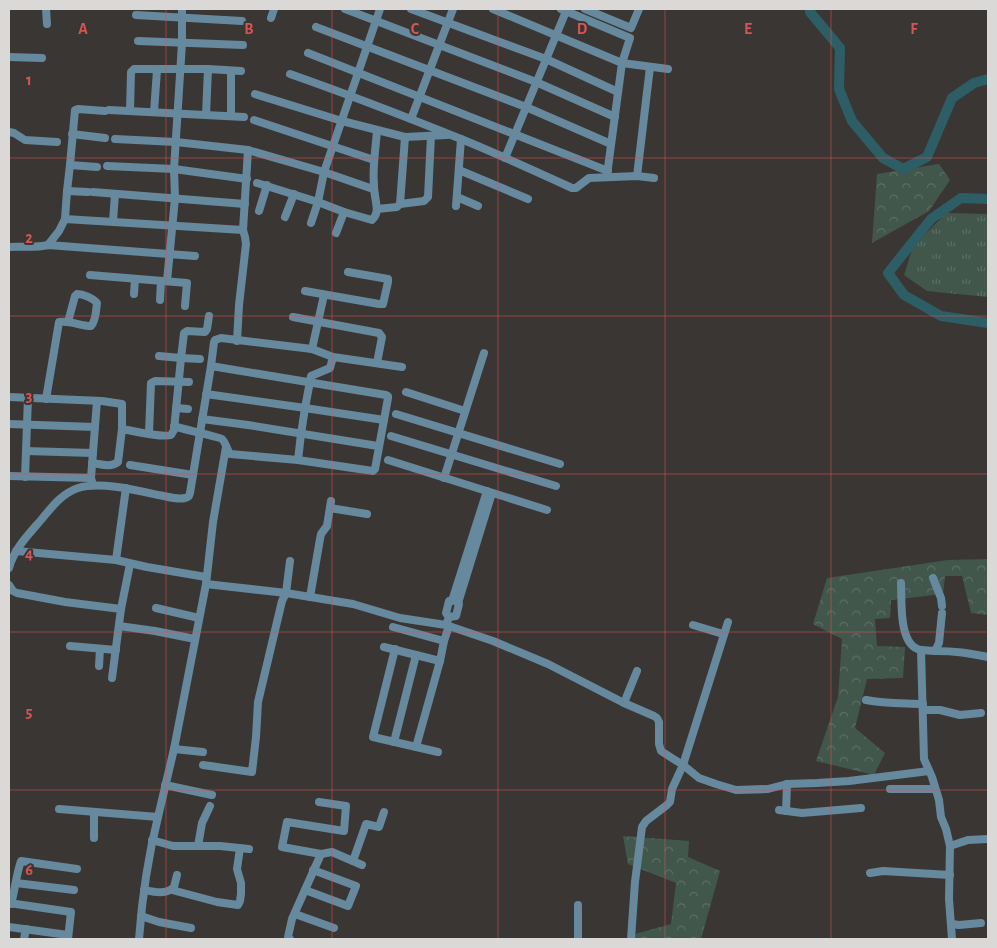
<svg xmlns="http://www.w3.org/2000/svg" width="997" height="948" font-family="'Alegreya Sans',sans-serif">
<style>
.grass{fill:url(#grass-tufts)}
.forest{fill:url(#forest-crowns)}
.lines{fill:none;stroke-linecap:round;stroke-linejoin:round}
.river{stroke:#2e5e65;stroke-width:10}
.minor{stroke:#66899e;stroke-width:8}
.grid{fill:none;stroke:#d75454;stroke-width:1;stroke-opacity:0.55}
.grid-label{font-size:16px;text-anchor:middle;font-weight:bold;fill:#d75454;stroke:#3a3634;stroke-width:4;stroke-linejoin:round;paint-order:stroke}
</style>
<defs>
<pattern id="grass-tufts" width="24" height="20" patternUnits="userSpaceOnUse" patternTransform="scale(1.25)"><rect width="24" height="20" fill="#41574b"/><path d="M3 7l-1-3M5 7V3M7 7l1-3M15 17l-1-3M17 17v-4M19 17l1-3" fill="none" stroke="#5c6f64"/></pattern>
<pattern id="forest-crowns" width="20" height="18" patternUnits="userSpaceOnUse" patternTransform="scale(1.25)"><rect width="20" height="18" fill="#41574b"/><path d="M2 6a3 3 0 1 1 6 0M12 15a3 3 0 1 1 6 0" fill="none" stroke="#5c6f64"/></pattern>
</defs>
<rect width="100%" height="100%" fill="#3a3634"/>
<!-- grass -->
<polygon class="grass" points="946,213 988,214 988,297 927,291 904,275 913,247"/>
<!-- forest -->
<g class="forest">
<polygon points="939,164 950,180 929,211 872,243 877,174"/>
<polygon points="988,559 988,615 971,613 962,576 945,576 943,594 891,600 890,618 875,619 877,646 905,647 903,678 867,679 855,728 885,753 874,775 816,761 838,697 842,639 813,624 827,578 948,560"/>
<polygon points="623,836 689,841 688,857 720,871 701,939 635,939 635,934 671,924 676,883 628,864"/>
</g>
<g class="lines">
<!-- river -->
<g class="river">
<polyline points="810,9 810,12 840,48 839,89 852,121 883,158 903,169 927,157 952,98 974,83 988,79"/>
<polyline points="988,199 961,198 931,219 888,273 904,295 941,316 988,323"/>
</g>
<!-- minor -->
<g class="minor">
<polyline points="46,9 47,24"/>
<polyline points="345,9 536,82 615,117"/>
<polyline points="411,9 546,59 618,92"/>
<polyline points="493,9 622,63 668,69"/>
<polyline points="561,9 630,38 622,63 607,175"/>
<polyline points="585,9 631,28 639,9"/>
<polyline points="136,15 242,21"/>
<polyline points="271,18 274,9"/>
<polyline points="316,27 526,107 611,144"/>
<polyline points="138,41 243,45"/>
<polyline points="308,53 608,171"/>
<polyline points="9,57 42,58"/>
<path d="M290,74C347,94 404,116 461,139C498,154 535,171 572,188H576L589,178L637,176L654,178"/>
<polyline points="255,94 342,121 405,137 447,135"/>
<polyline points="109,110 244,117"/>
<polyline points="130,111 131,72 134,69 208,69 241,71"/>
<polyline points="154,112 157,70"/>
<polyline points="206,115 208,69"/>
<polyline points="231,116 231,71"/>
<polyline points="411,119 453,9"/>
<polyline points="254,120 374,160"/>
<polyline points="9,132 14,133 25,140 57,142"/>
<polyline points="72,134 105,138"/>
<polyline points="405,137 400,204 424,201 428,197 431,136"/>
<polyline points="115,139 176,142 248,150 324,172 373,189"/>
<polyline points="505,158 567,9"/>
<polyline points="70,165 97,167"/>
<polyline points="107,166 174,169 247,179"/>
<polyline points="459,170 528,199"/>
<polyline points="637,176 650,67"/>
<path d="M257,183L318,202L344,212L372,220C378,214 377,209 376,202C371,178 375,154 377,131"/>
<polyline points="67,191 88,192"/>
<polyline points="93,192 245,204"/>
<polyline points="457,197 478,206"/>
<polyline points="456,206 461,139"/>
<polyline points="377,209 397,207 400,204"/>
<polyline points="259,211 267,185"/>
<polyline points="285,217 294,194"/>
<polyline points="65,219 243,230"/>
<polyline points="113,221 115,194"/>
<polyline points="311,223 318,202 324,172 380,9"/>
<polyline points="336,233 344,212"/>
<polyline points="48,245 59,231 65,219 67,191 70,165 75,110 78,109 105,111"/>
<path d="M9,247C22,246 36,248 48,245L195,256"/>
<polyline points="90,275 187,283 185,306"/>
<polyline points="167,281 175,198 174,169 182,43 182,9"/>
<polyline points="305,291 379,304 383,304 388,282 388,279 348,272"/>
<polyline points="134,294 135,279"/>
<polyline points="160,300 161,281"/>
<polyline points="293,317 379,333 382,337 377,363"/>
<polyline points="237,341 239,305 246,244 245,237 243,230 248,150"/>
<polyline points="312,349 324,295"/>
<polyline points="159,356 181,358 184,333 187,331 205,332 207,329 209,316"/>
<polyline points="333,357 330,368 311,376 305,408 384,420"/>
<polyline points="211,366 214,342 215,340 221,338 312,349 333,357 402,367"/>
<polyline points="406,392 465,411"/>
<path d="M9,397L102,401L122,404V429L118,462C110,468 101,464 92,463"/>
<path d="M46,399L59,322C70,320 80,326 91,326C96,321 96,310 97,303C93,298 83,294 77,294L75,296L68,322"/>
<polyline points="176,408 188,409"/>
<polyline points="396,414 560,464"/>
<polyline points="202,419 248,425 378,446"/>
<polyline points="9,424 95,427"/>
<path d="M174,426C181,429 220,437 222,439C226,443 227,450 230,454L298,460"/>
<path d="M122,429C134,431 161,438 171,435L174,430L181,358L200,359"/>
<polyline points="149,433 151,383 155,381 189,382"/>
<polyline points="391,436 556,486"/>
<polyline points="26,451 93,453"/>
<polyline points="388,460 547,510"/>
<polyline points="130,465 193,475"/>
<polyline points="9,476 91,478"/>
<polyline points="25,477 28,398"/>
<polyline points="444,478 484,353"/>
<polyline points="93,485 91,478 97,401"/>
<polyline points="330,508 367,514"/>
<polyline points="16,551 116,560 147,567 206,577"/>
<polyline points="116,560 126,488"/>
<path d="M9,568C14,549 28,535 41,520C52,507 61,494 78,488C100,481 136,490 158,495C166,496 177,500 185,498C189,497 189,496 190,493L211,366L386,395L388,396V398L375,469L373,471L298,460L301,434L305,408L206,394"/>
<polyline points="933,578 941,598 942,606"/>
<path d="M901,583C902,601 898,646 921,650L924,759L932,777L939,800L941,817L946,829L950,846L949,899L952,939"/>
<polyline points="206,584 286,593 353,604 400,618 446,625 493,641 548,664 624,703 654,716 657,718 659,722 659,744 661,751 683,765 699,778 716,784 736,790 768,789 787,784 817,783 849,781 929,771"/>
<polyline points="9,585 13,591 17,593 65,602 121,609 112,678"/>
<polyline points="310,597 320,539 321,534 327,526 331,501"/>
<polyline points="452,601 487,491"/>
<polyline points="458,603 492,493"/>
<polyline points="156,608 199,618"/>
<polyline points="121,609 130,564"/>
<polyline points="446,625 449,617 446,613 449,601 455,600 459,604 456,616 449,617"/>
<polyline points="693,625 723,634"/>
<polyline points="119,626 155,631 195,639"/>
<polyline points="393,627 444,641 449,626"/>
<polyline points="70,646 116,650"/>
<polyline points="384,647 440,661 444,641"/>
<polyline points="395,649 373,737 438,752"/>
<polyline points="921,650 935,651 939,643 942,613"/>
<path d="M935,651C956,651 968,653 988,657"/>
<polyline points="99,666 100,649"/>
<path d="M866,700C885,704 904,703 923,704"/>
<polyline points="624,703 637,671"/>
<polyline points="923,710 940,710 960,715 981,713"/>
<polyline points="394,742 416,655"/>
<polyline points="416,747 440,661"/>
<polyline points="174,749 203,752"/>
<polyline points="203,765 252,772 256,737 258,702 282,601 286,593 290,561"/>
<polyline points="165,785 212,795"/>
<polyline points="890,789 935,789"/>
<polyline points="319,802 346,806 344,831 287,822 282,847 321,854"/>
<polyline points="59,809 158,817 174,749 206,584 213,522 226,447"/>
<polyline points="779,810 802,813 861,808"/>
<polyline points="786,811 787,784"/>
<polyline points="94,812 94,838"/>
<polyline points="152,840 173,846 220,846 249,849"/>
<polyline points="198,846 202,823 210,806"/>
<polyline points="950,846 968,840 988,839"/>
<polyline points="353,861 366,824 379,827 384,812"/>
<polyline points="870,873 883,871 950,875"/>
<polyline points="16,883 74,890"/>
<path d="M144,890C154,892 166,895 174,887L177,875"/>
<polyline points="172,890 217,902 238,905 240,901 241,894 241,883 237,869 240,848"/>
<polyline points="305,890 348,906 356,886 313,870"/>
<polyline points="9,903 71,912 68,939"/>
<path d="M11,904C15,890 16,875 21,861L77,869"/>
<polyline points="295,914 334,928"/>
<polyline points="141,916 159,922 191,928"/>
<polyline points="952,924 959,925 981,923"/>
<polyline points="9,927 68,935"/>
<polyline points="24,939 26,929"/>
<path d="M139,939C142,898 148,857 158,817"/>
<polyline points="290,939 288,937 292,919 321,854 332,852 362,865"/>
<polyline points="578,939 578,905"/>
<polyline points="631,939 635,882 642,827 646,821 667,805 670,802 672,789 683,765 728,622"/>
</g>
</g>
<!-- grid -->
<path class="grid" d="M166,9V939M332,9V939M498,9V939M665,9V939M831,9V939M9,158H988M9,316H988M9,474H988M9,632H988M9,790H988"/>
<g class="grid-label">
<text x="83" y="34">A</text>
<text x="249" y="34">B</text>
<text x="415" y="34">C</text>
<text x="582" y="34">D</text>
<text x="748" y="34">E</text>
<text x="914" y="34">F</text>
<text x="29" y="85">1</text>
<text x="29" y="243">2</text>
<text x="29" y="401">3</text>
<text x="29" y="559">4</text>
<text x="29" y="717">5</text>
<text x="29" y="875">6</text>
</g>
<!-- border -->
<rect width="997" height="948" fill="none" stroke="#dbd9d7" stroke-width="20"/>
</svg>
